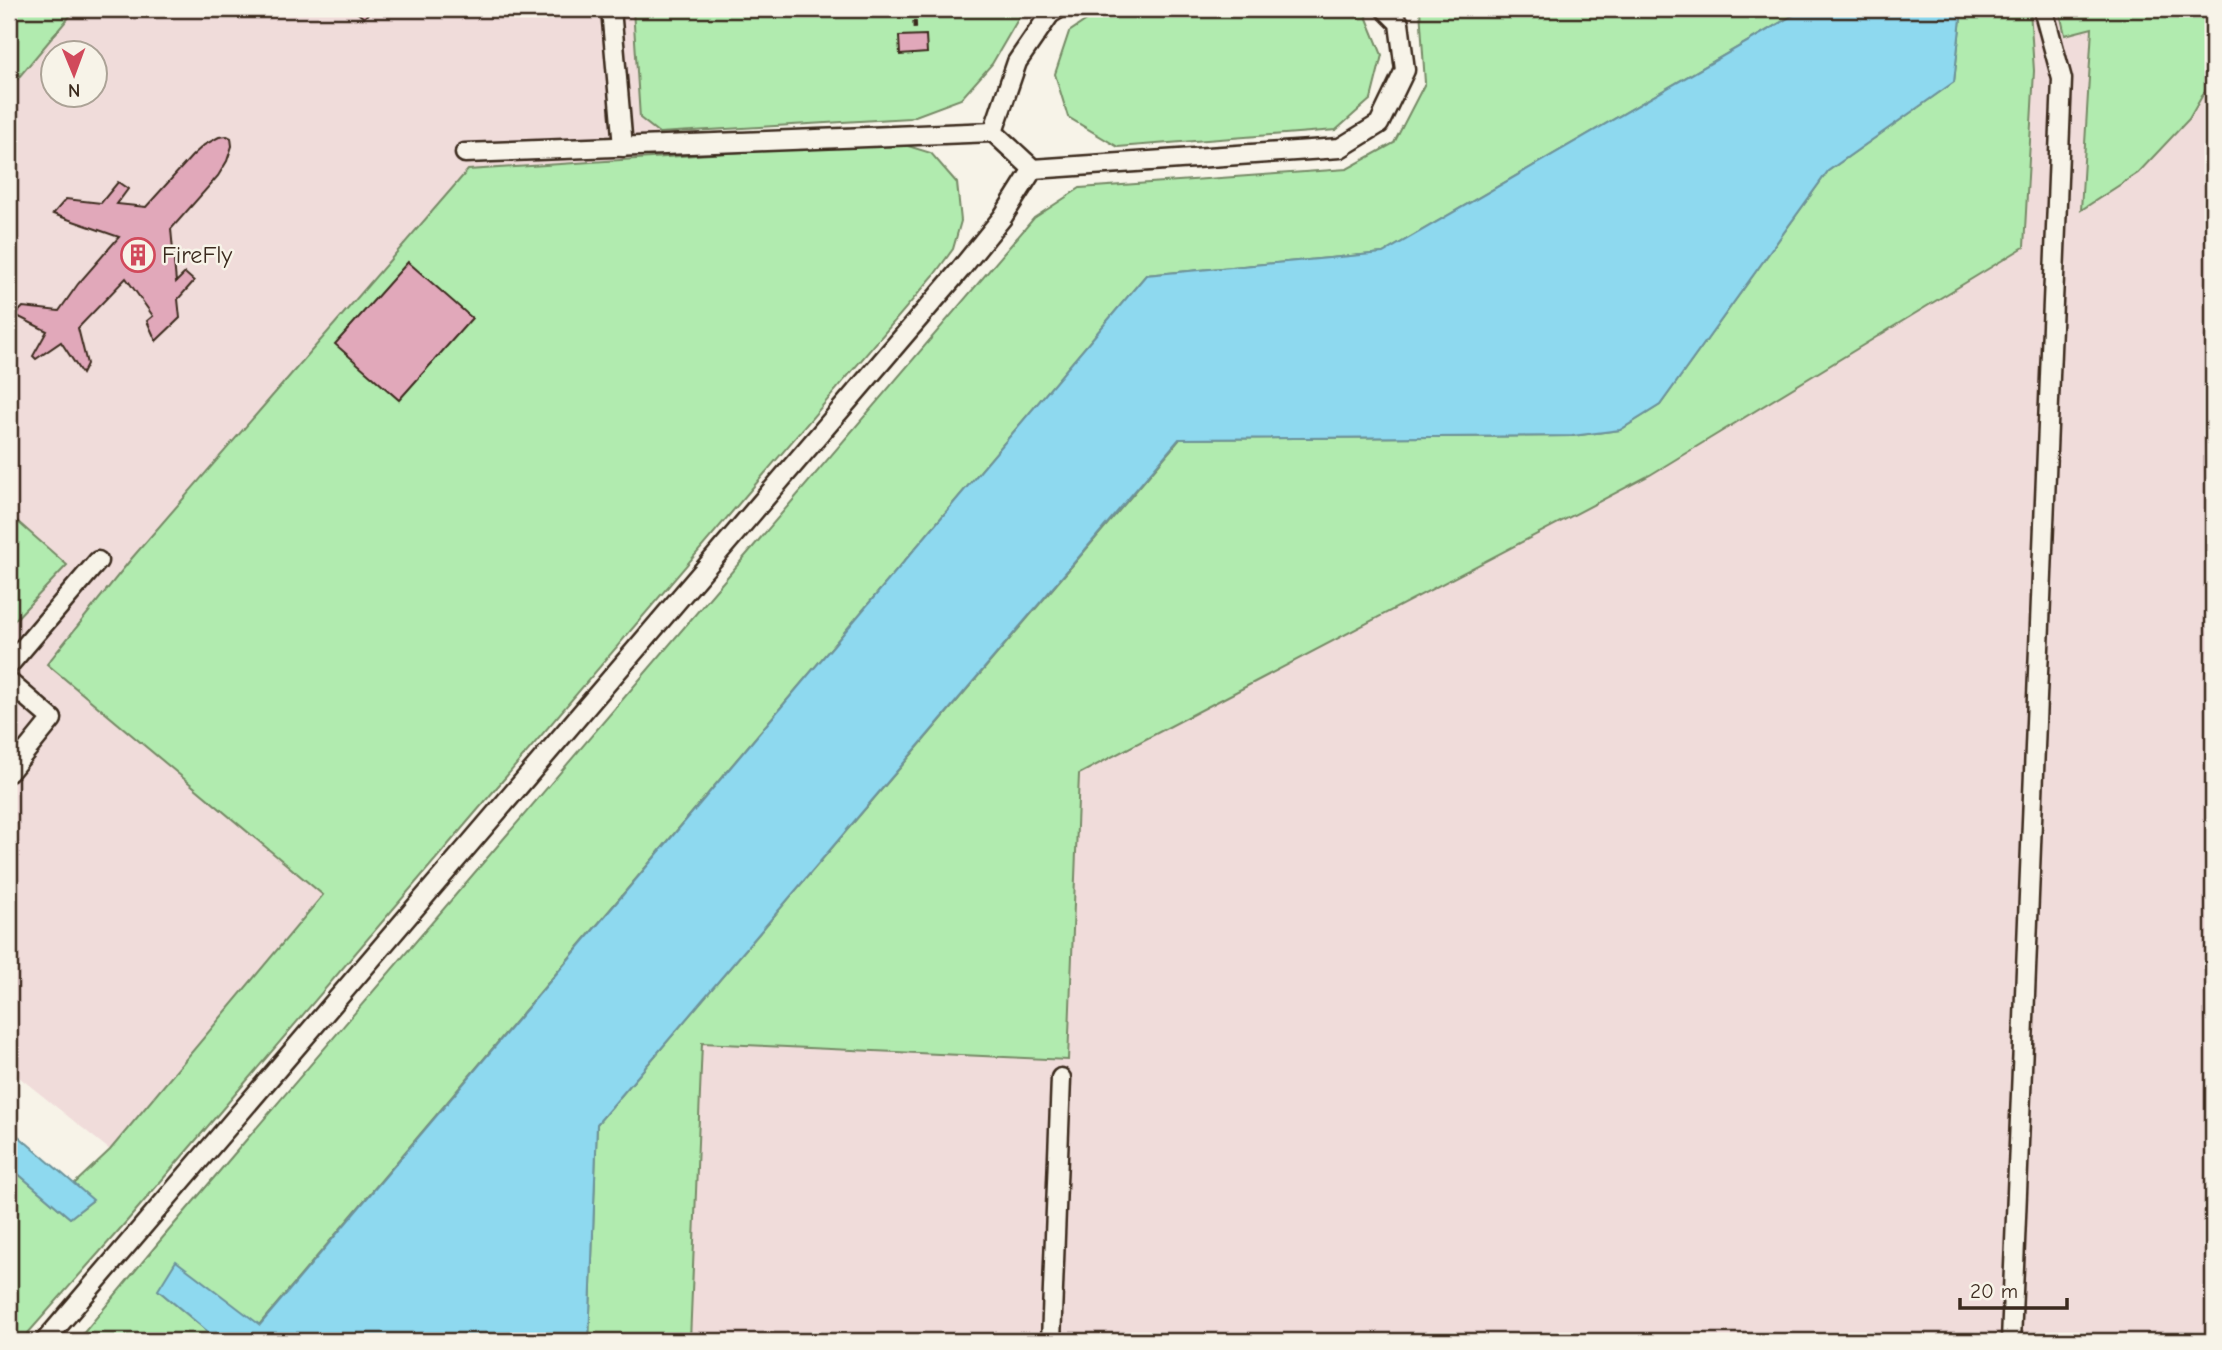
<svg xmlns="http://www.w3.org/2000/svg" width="2222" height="1350" font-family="'Comic Neue',sans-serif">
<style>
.built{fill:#f0dcda;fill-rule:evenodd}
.green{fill:#b1ebaf;stroke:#768a66;stroke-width:2}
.water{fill:#8ed9ef;stroke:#6d939b;stroke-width:2}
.building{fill:#e1a8ba;stroke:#3b2a1e;stroke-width:2}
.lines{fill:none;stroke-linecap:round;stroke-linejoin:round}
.lane-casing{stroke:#3b2a1e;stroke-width:23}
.path{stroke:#3b2a1e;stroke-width:4.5;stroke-dasharray:7 5;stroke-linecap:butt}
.lane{stroke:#f7f3e8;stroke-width:18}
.labels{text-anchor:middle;stroke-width:5;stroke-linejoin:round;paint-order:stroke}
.poi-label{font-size:24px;fill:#3b2a1e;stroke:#f7f3e8;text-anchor:start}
</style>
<rect width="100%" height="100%" fill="#f7f3e8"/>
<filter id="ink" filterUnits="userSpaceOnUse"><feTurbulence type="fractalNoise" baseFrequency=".0143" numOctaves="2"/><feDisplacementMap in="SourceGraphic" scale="14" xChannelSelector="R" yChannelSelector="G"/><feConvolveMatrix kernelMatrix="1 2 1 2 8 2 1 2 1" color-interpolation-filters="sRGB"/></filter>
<g filter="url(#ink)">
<!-- built -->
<g class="built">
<path d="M9,9H662L690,279L412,788L110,1150L9,1069ZM52,52H94V94H52Z"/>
<polygon points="1962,9 2213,9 2213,1341 589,1341 597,1124 1180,439 1954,82"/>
</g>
<!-- green -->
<g class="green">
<polygon points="9,9 76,9 9,89"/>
<polygon points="633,9 1024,9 992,64 961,99 910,118 659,133 640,118"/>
<polygon points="1103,9 1360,9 1364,11 1382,55 1371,99 1336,130 1118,147 1068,117 1055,74 1069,32"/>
<polygon points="1420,9 1804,9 1383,253 1146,275 259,1325 158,1290 219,1341 77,1341 159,1242 1034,218 1080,188 1347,169 1394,143 1425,83"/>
<polygon points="1962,9 2030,9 2034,71 2024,247 1650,475 1079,774 1068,1060 702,1043 690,1341 589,1341 597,1124 1180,439 1572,436 1620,430 1660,405 1828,171 1954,82"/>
<polygon points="2059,9 2213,9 2213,77 2189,119 2138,173 2081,210 2092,28 2065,35"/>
<polygon points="895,142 931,153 957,183 961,221 953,249 934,275 127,1221 21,1341 9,1341 9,1166 70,1218 92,1201 74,1184 110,1150 323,895 47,664 132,558 468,170"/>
<polygon points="9,514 67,565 10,625 9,624"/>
</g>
<!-- water -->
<g class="water">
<polygon points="1804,9 1962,9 1954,82 1828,171 1660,405 1620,430 1572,436 1179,439 597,1124 589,1341 219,1341 158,1290 176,1261 260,1325 1146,275 1383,253"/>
<polygon points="9,1128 93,1200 70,1218 9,1166"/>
</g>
<!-- building -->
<g class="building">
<polygon points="353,9 372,9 364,18"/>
<polygon points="926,35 927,53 900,55 899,36"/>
<polygon points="227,136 231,138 232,146 227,161 218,176 171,229 176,282 185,273 194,281 178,299 180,318 156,341 147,321 153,316 126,278 78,328 87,364 82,374 61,342 36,359 33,356 47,331 15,315 23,307 59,311 78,284 119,237 53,214 66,199 101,203 118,182 128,189 117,204 146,207 192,156 204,145 219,137"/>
<polygon points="408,262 472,318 399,400 335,344"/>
</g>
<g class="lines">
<!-- lane casing -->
<g class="lane-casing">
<g id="lane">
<polyline points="611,9 623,147"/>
<polyline points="993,132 1033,169"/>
<polyline points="465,153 993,132 1017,62 1050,14 1058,9"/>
<polyline points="9,665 98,561"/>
<polyline points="9,682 52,719 9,772"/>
<polyline points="45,1341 960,270 1002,218 1033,169 1340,148 1379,124 1405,70 1399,23 1385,9"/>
<polyline points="1051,1341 1061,1078"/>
<polyline points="2011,1341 2062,79 2043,9"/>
</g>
</g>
<!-- path -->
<polyline class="path" points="914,9 915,30"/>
<!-- lane -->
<use href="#lane" class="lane"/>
</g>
</g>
<!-- icons -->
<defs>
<g id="building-ring" transform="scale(1.75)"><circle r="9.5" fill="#f7f3e8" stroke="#d1495b" stroke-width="1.5"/><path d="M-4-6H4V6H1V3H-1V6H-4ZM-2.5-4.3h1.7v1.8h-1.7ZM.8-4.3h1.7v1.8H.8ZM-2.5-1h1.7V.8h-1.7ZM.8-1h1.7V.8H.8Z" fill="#d1495b"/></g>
</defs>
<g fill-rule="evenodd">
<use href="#building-ring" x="138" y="255"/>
</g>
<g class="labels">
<!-- poi labels -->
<g class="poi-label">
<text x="162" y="263">FireFly</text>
</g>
</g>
<!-- margin -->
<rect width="2222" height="1350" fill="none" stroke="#f7f3e8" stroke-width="35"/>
<rect x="18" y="18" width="2187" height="1315" fill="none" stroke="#3b2a1e" stroke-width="2.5" filter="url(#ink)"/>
<!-- north arrow -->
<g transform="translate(74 74) rotate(179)"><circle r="33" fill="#f7f3e8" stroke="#aca397" stroke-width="2"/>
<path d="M0-5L12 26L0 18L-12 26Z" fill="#d1495b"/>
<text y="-10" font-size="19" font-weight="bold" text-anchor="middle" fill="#3b2a1e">N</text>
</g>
<!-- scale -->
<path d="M1960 1298v10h107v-10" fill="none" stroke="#3b2a1e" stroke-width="3.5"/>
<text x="1970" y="1298" font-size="21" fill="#3b2a1e" stroke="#f7f3e8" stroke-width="5" paint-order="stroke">20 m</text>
</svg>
